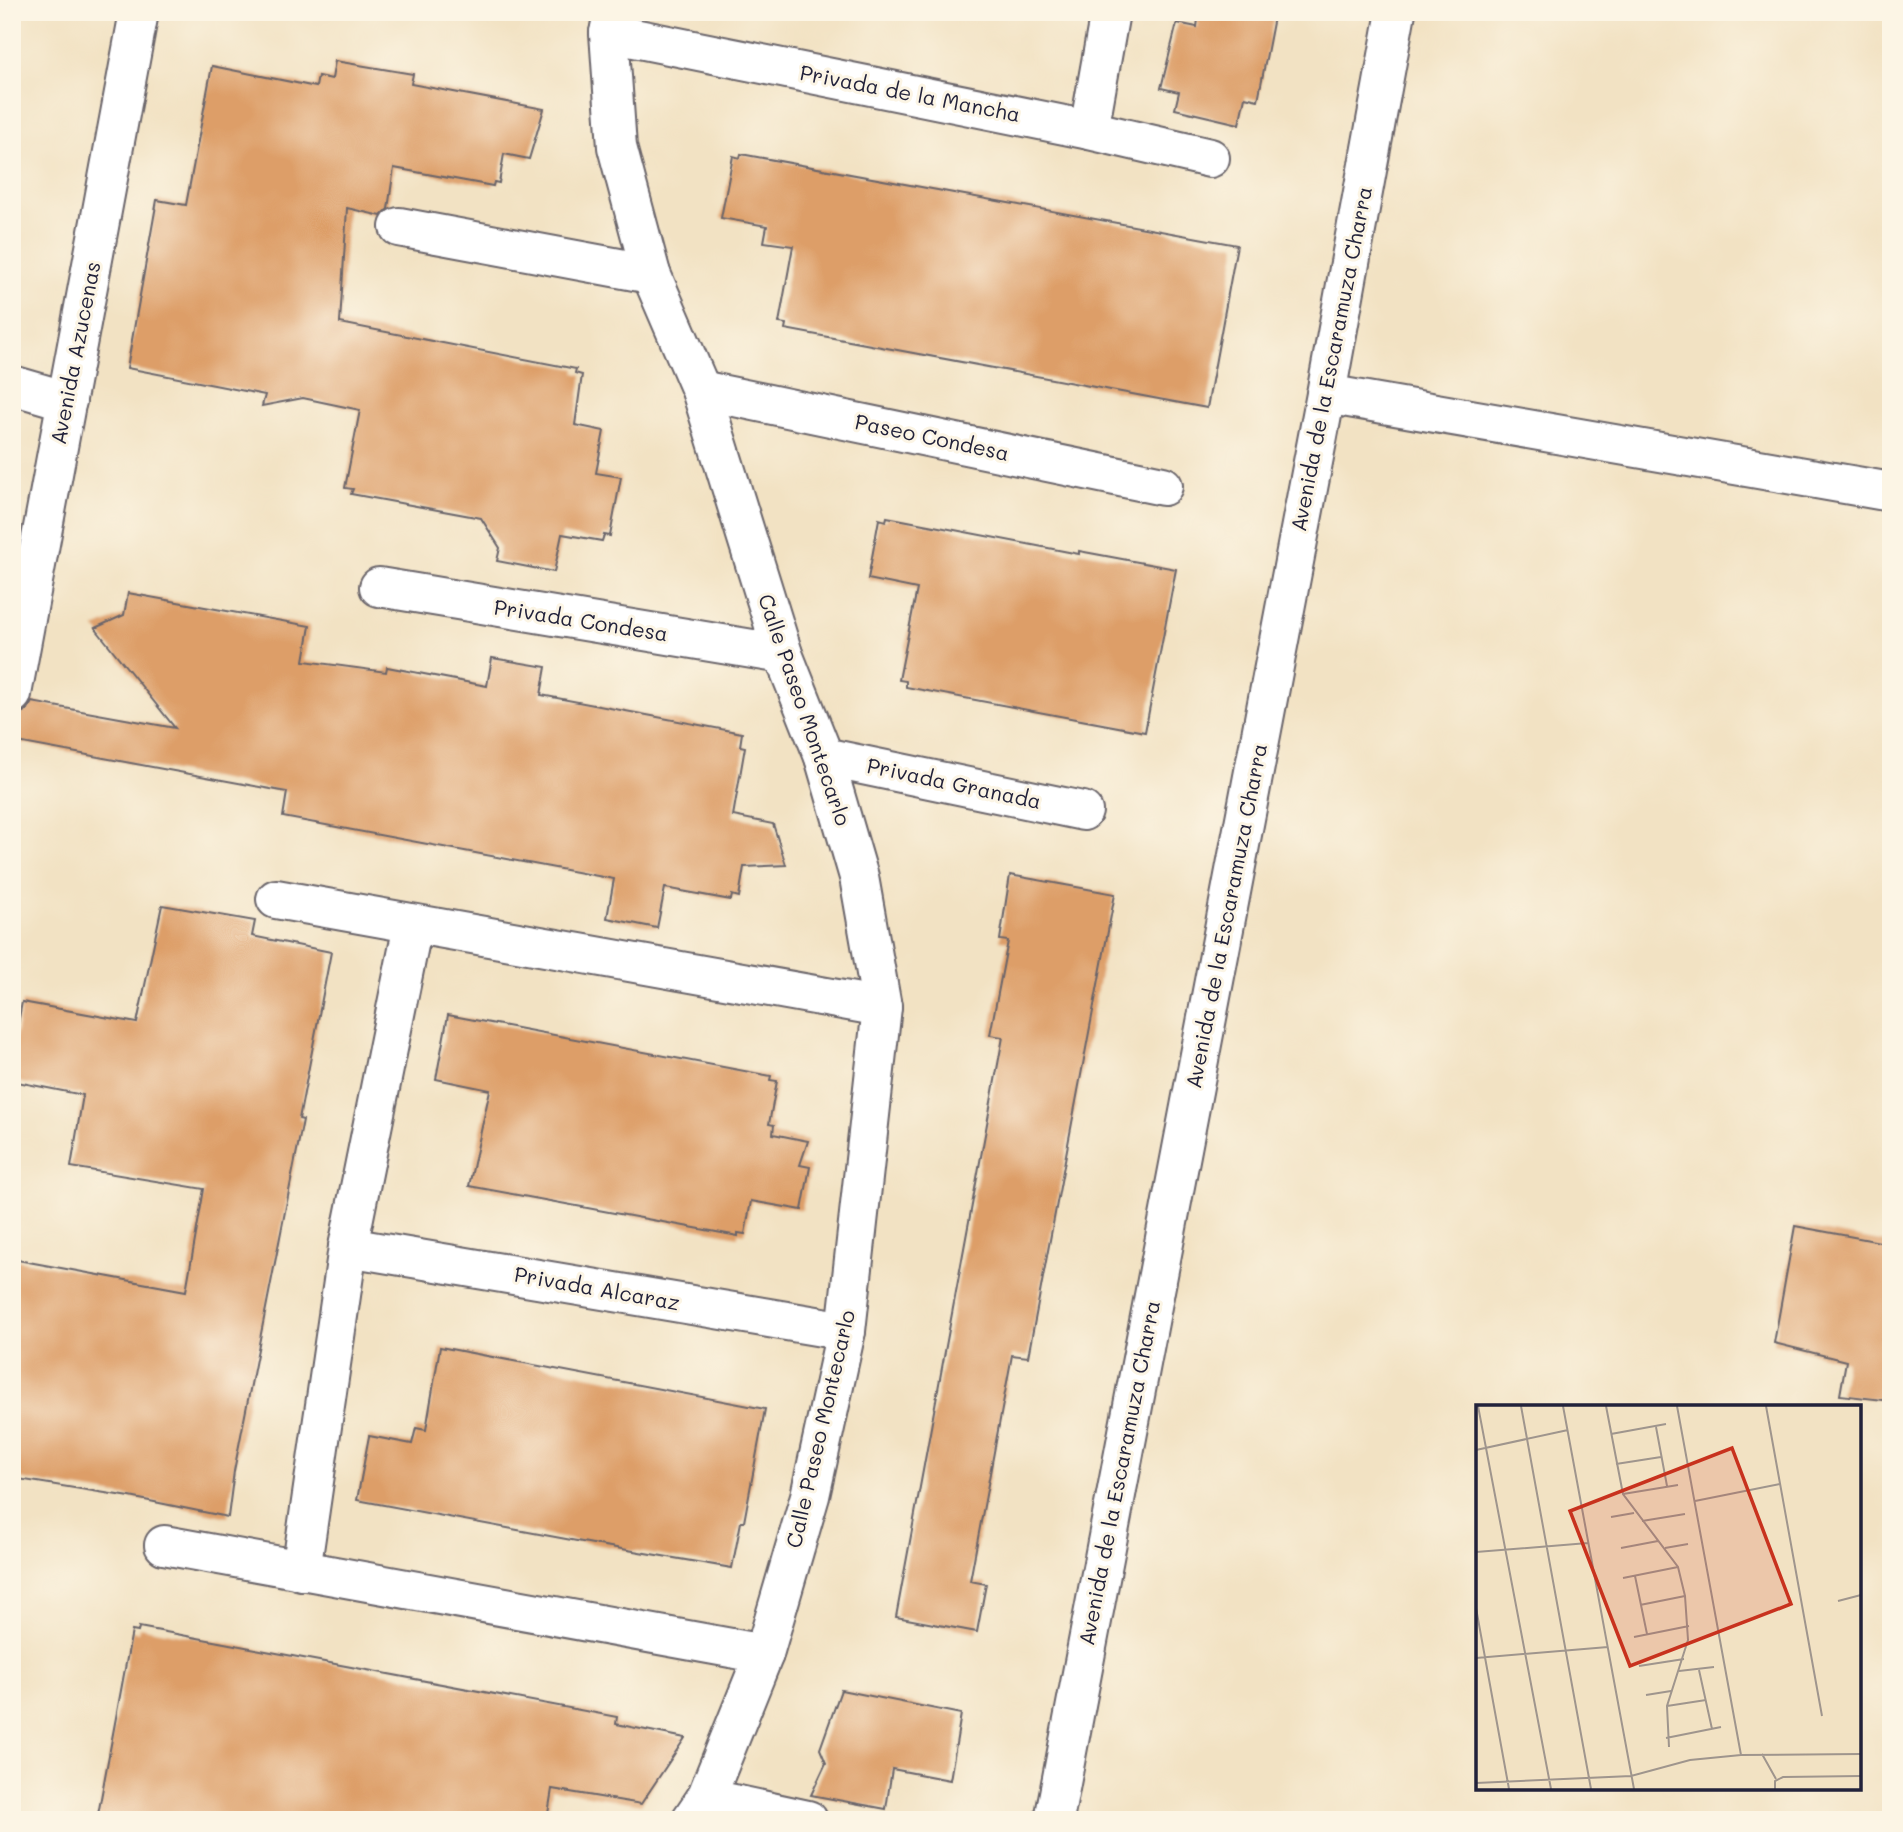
<svg xmlns="http://www.w3.org/2000/svg" width="1903" height="1832" font-family="Mali,sans-serif">
<style>
.building{fill:#dd9e67}
.lines{fill:none;stroke-linecap:round;stroke-linejoin:round}
.minor-casing{stroke:#6b656b;stroke-width:42}
.minor{stroke:#fff;stroke-width:38}
.labels{text-anchor:middle;stroke-width:6;stroke-linejoin:round;paint-order:stroke}
.street-label{font-size:21px;fill:#22223b;stroke:#fcf5e5}
.inset-road{fill:none;stroke:#9f958d;stroke-width:2}
.view{fill:#c8321e;fill-opacity:0.15;stroke:#c8321e;stroke-width:3.5}
.inset-edge{fill:none;stroke:#22223b;stroke-width:3.5}
</style>
<rect width="100%" height="100%" fill="#fcf5e5"/>
<filter id="ink" filterUnits="userSpaceOnUse"><feTurbulence type="fractalNoise" baseFrequency=".0143" numOctaves="2"/><feDisplacementMap in="SourceGraphic" scale="14" xChannelSelector="R" yChannelSelector="G"/><feConvolveMatrix kernelMatrix="1 2 1 2 8 2 1 2 1" color-interpolation-filters="sRGB"/></filter>
<filter id="wash" filterUnits="userSpaceOnUse"><feTurbulence type="fractalNoise" baseFrequency=".00686" numOctaves="4" result="noise"/><feDisplacementMap in="SourceGraphic" scale="28" xChannelSelector="R" yChannelSelector="G"/><feGaussianBlur stdDeviation="1.57" result="paint"/><feColorMatrix in="noise" values="0 0 0 0 0 0 0 0 0 0 0 0 0 0 0 0 0 1.4 0 .05"/><feComposite in="paint" operator="in"/></filter>
<g filter="url(#wash)">
<rect width="100%" height="100%" fill="#f2e2c3"/>
<g id="blocks">
<!-- building -->
<g class="building">
<polygon points="1199,12 1275,12 1258,100 1245,97 1239,124 1175,109 1179,92 1161,88 1177,23 1197,27"/>
<polygon points="335,61 413,74 411,84 544,109 529,159 504,154 499,183 494,182 493,186 394,168 388,209 381,216 347,208 340,323 576,369 575,373 582,375 575,425 604,431 596,473 621,477 610,536 604,535 602,541 562,534 554,572 497,561 500,548 481,518 351,494 353,489 345,488 360,410 303,398 262,406 265,395 127,368 157,200 186,205 212,66 316,87 318,76 332,79"/>
<polygon points="741,154 1237,245 1207,408 785,329 786,324 779,323 793,246 764,242 767,226 721,218 733,156 740,158"/>
<polygon points="887,517 1079,554 1079,551 1176,569 1145,732 906,687 906,681 899,680 917,589 868,579 879,519 886,521"/>
<polygon points="128,593 310,626 304,661 386,672 387,667 487,686 492,658 546,667 541,695 742,733 740,746 745,747 733,816 773,824 786,865 744,867 739,897 732,895 731,900 665,888 657,928 607,918 614,879 283,817 287,792 12,741 12,715 20,714 28,709 32,702 175,728 95,628 124,615"/>
<polygon points="1010,875 1115,894 1028,1357 1012,1355 970,1581 986,1584 977,1632 896,1617 1003,1037 990,1035 1008,941 1000,940"/>
<polygon points="162,905 255,921 252,936 331,952 299,1119 303,1120 234,1471 228,1517 130,1497 12,1478 12,1259 186,1291 204,1189 71,1167 83,1095 12,1081 12,1056 22,1002 137,1023"/>
<polygon points="448,1015 771,1076 770,1080 777,1081 769,1124 774,1125 773,1134 808,1141 800,1165 810,1167 802,1210 751,1201 745,1234 738,1233 738,1236 469,1186 490,1090 436,1079"/>
<polygon points="1795,1226 1891,1244 1891,1401 1840,1395 1846,1361 1774,1343"/>
<polygon points="440,1347 765,1409 744,1522 741,1522 732,1568 593,1544 357,1500 369,1436 412,1444 416,1428 426,1430"/>
<polygon points="139,1627 617,1717 616,1724 685,1738 641,1804 552,1789 547,1820 97,1820 132,1631 138,1632"/>
<polygon points="841,1690 961,1714 950,1780 892,1769 886,1809 811,1795 826,1763 820,1749"/>
</g>
</g>
</g>
<g filter="url(#ink)">
<use href="#blocks" fill-opacity="0" stroke="#6b656b" stroke-width="2"/>
<g class="lines">
<!-- minor casing -->
<g class="minor-casing">
<g id="minor">
<polyline points="613,12 609,33 617,147 651,274 701,390 783,654 824,757 859,877 882,1007 846,1331 810,1496 764,1654 706,1798 691,1820"/>
<polyline points="609,33 1089,130 1210,158"/>
<polyline points="1089,130 1110,12"/>
<polyline points="399,227 651,274"/>
<polyline points="12,385 67,401"/>
<polyline points="701,390 1163,486"/>
<polyline points="1326,394 1891,492"/>
<polyline points="379,587 783,654"/>
<polyline points="12,694 139,12"/>
<polyline points="824,757 1083,811"/>
<polyline points="276,899 882,1007"/>
<polyline points="348,1247 846,1331"/>
<polyline points="164,1545 764,1654"/>
<polyline points="301,1571 348,1247 413,925"/>
<polyline points="706,1798 808,1820"/>
<polyline points="1054,1820 1326,394 1396,12"/>
</g>
</g>
<!-- minor -->
<use href="#minor" class="minor"/>
</g>
</g>
<g class="labels">
<!-- street labels -->
<g class="street-label">
<text transform="translate(910 94) rotate(11)" y="7">Privada de la Mancha</text>
<text transform="translate(76 353) rotate(-79)" y="7">Avenida Azucenas</text>
<text transform="translate(1332 359) rotate(-79)" y="7">Avenida de la Escaramuza Charra</text>
<text transform="translate(932 438) rotate(12)" y="7">Paseo Condesa</text>
<text transform="translate(581 621) rotate(9)" y="7">Privada Condesa</text>
<text transform="translate(804 710) rotate(71)" y="7">Calle Paseo Montecarlo</text>
<text transform="translate(954 784) rotate(12)" y="7">Privada Granada</text>
<text transform="translate(1227 916) rotate(-79)" y="7">Avenida de la Escaramuza Charra</text>
<text transform="translate(597 1289) rotate(10)" y="7">Privada Alcaraz</text>
<text transform="translate(821 1429) rotate(-77)" y="7">Calle Paseo Montecarlo</text>
<text transform="translate(1120 1473) rotate(-79)" y="7">Avenida de la Escaramuza Charra</text>
</g>
</g>
<!-- overview -->
<g transform="translate(1476 1405)">
<rect width="385" height="385" fill="#f2e2c3"/>
<path class="inset-road" d="M2,1L75,384M45,1L115,384M87,1L158,384M130,1L147,89L202,162L209,191L212,235L191,301L193,342M201,1L265,350M290,1L346,311M180,22L191,81M135,29L190,19M0,45L92,25M140,59L185,52M147,89L202,80M219,96L304,79M135,112L158,108M166,116L209,109M145,143L182,136M189,143L212,139M0,147L112,138M159,171L171,229M147,173L202,162M362,196L385,190M164,200L209,191M0,203L33,384M158,232L213,221M0,253L132,242M163,261L208,254M223,265L236,324M203,266L238,262M170,290L195,286M191,301L230,295M190,333L245,322M286,349L300,374M0,378L155,371L214,355L265,350L385,349M299,384V376L307,372L385,371"/>
<path class="view" d="M256,43L315,199L154,261L94,106Z"/>
<rect width="385" height="385" class="inset-edge"/>
</g>
<!-- margin -->
<rect width="1903" height="1832" fill="none" stroke="#fcf5e5" stroke-width="42"/>
</svg>
